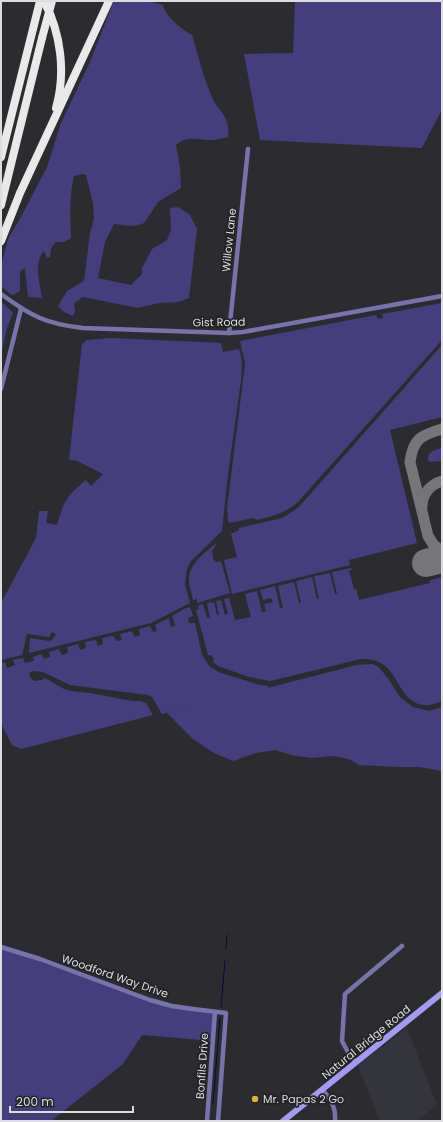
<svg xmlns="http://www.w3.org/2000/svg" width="443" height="1122" font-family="Poppins,sans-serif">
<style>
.built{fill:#34343d}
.green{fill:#453e7d}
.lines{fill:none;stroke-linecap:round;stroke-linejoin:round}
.stream{stroke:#14033e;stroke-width:1}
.taxiway{stroke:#76767a;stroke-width:11}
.runway{stroke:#76767a;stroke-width:28}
.minor{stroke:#7674ab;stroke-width:4.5}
.secondary{stroke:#a19bf4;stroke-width:6}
.motorway{stroke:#e9e9e9;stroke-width:8}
.motorway-bridge{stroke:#e9e9e9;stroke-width:8}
.poi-dot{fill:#dbb233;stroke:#232326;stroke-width:1.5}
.labels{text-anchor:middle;stroke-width:3.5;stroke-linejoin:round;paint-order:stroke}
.street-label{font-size:11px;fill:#dddde0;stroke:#232326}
.poi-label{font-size:11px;fill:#dddde0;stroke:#232326;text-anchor:start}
</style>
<rect width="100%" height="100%" fill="#2c2c30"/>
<!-- built -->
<polygon class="built" points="407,1028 437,1105 416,1121 380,1121 358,1065"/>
<!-- green -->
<g class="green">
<path d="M114,1H147L163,5C166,17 181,29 192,35C198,55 203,76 211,95C217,112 231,114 228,137C224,138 219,139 215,140C201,141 187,134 176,145L180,167L181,188L158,202L144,223L139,225L130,226L114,224L105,242L98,278L131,285L142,274V268L152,249L167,240L171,230L170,208L178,207L190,215L197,229L189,298L178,302L159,303L138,308L83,297L74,303L75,311L73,316L64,312L58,306L67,291L84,281L90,233L94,219L93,203L86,175L82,174L74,176C69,196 70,218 71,238L64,242H56L51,248L50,257L47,258L44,251C33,261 40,284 42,298L28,297L25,268L20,271V291L13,295L9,293L1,286V266L8,239L21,217L47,167L61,123L90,62Z"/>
<polygon points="295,1 442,1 442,109 422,148 260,140 244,54 293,53"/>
<polygon points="1,301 13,313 7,328 1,355"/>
<path d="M442,303V340L298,502C286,513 271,517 256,520L255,518H253L230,523L228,521L227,508L245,364L240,341L376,315L378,319L383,318L382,314Z"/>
<path d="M111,338L221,343L223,352L239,349C243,359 242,370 241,380L228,474L222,531L191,561L187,569L185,584L190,603L151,623L29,653L30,638L49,641L52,640L56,634L52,632L49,637L27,634L22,655L1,660V603L36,538L39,511H48L46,523L57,525C65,499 65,498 86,480L91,486L103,474L77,461L69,460L82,344L87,340Z"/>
<polygon points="442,345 442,417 390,430 417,543 349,560 350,565 232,594 224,560 237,557 231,534 239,530 239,528 282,518 298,508"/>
<path d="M442,448V461L430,462L428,460C427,451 435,450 442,448Z"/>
<path d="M216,543L214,549L212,550L213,559L216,562L221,561L230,593L197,603V599L193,600C192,593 188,585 189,578C190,563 206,552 216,543Z"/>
<path d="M351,568L352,570L349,571L354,589H356L359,600L430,583V580L442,577V701C436,703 430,706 424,705C393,701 402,657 361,659L270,681L249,677L218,666L213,662L214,659L211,655H208L196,610L199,609L198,606L203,604L207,618H210L207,603L214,602L217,615H219L216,601L221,600L225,615L228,614L224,599L229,598L235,620L251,617L245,594L257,591L262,612L266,611L264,604L273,602L271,598L263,600L260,590L275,586L280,608H283L278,586L294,582L299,603H301L296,581L312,577L317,599H319L314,576L330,573L335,594H337L332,572Z"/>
<polygon points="190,607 193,616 188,618 189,623 195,623 202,655 210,667 221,673 260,685 269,686 267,688 357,665 372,664 379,667 389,680 400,697 413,707 429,711 442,707 442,771 420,767 401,767 359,765 349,759 333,756 313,758 295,756 275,750 256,753 233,761 214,753 193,739 167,713 200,705 162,714 152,697 148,695 70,685 43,672 33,671 29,673 30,677 34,681 42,680 45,678 64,689 71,691 90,693 132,701 140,701 146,703 153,715 21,749 12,745 1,723 1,663 5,662 7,668 15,665 13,660 23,658 25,663 34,661 33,657 41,654 44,659 50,657 49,652 59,649 62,655 68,653 67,647 78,644 80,650 86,648 85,642 96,640 98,646 103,644 102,638 113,636 117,641 122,640 120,634 132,631 134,637 140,635 139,629 150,626 153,632 157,631 155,625 169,618 171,627 175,626 172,616 184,609"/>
<polygon points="1,947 150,1000 215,1012 213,1041 142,1035 123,1064 51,1121 1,1121"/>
</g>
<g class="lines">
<!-- stream -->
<g class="stream">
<polyline points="226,949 227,935"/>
<polyline points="221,1007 225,961"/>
<polyline points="213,1103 220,1018"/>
</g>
<!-- taxiway -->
<g class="taxiway">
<path d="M442,429C421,435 413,439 410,462L428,536L433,544L442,552"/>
<path d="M422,507C422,494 430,485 442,481"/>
</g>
<!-- runway -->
<polyline class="runway" points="426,563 442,559"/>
<!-- minor -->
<g class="minor">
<path d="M1,294C31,316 46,324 83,328L229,333L243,332L442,296"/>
<polyline points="229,333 248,149"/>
<polyline points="1,389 21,309"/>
<polyline points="1,947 40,959 150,1000 172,1006 193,1009 226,1013 218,1121"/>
<polyline points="356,1062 348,1052 342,1041 345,994 402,946"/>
<path d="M323,1090C331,1101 336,1106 335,1121"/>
<polyline points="207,1121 215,1012"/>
</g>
<!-- secondary -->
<polyline class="secondary" points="283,1121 442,993"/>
<!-- motorway -->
<g class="motorway">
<path d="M44,1C61,33 66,73 56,108"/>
<polyline points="1,157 40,1"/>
<polyline points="1,205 42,38"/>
<polyline points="1,241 20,193 109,1"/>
</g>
<!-- motorway-bridge -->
<polyline class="motorway-bridge" points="42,38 52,1"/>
</g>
<!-- markers -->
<circle class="poi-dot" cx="255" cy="1099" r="4"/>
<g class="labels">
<!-- street labels -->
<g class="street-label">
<text transform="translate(229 240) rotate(-84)" y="4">Willow Lane</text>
<text transform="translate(219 322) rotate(-1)" y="4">Gist Road</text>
<text transform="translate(115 976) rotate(19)" y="4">Woodford Way Drive</text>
<text transform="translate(366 1042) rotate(-39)" y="4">Natural Bridge Road</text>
<text transform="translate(202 1066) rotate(-86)" y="4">Bonfils Drive</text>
</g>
<!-- poi labels -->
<g class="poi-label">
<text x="263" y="1103">Mr. Papas 2 Go</text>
</g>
</g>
<!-- border -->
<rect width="443" height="1122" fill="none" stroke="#dddde0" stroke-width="4"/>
<!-- scale -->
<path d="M10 1106v6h123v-6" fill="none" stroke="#dddde0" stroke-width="2"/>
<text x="16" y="1106" font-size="12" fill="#dddde0" stroke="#232326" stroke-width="3" paint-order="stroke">200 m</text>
</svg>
